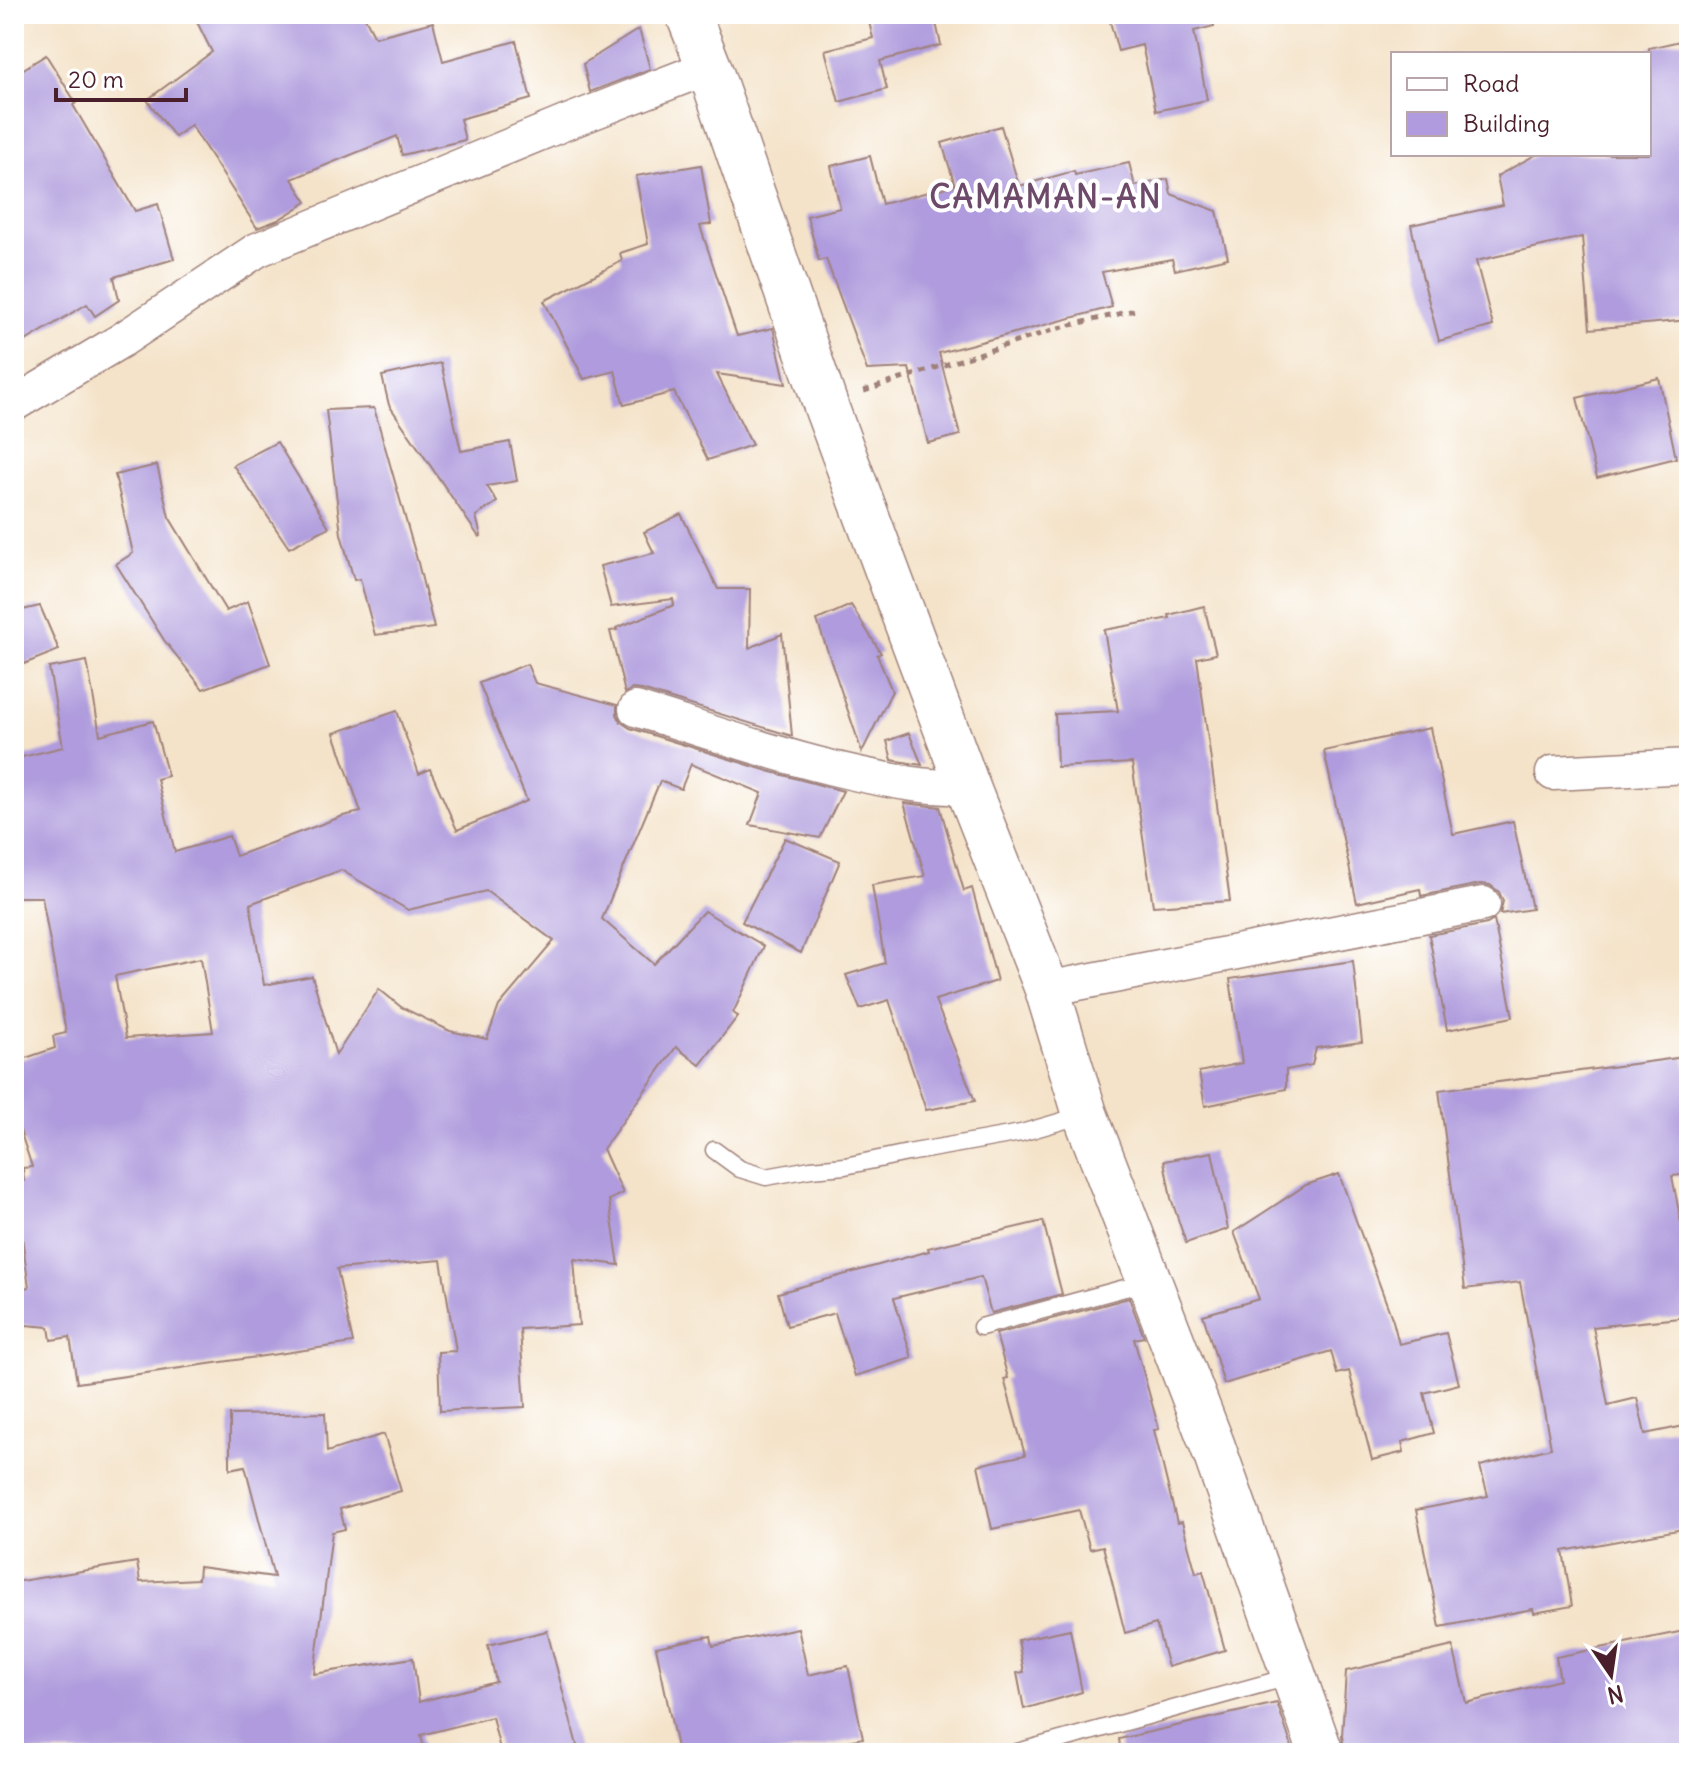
<svg xmlns="http://www.w3.org/2000/svg" width="1703" height="1767" font-family="Delius,sans-serif">
<style>
.building{fill:#af9bdd;fill-rule:evenodd}
.lines{fill:none;stroke-linecap:round;stroke-linejoin:round}
.service-casing{stroke:#9f817a;stroke-width:19}
.minor-casing{stroke:#9f817a;stroke-width:37}
.secondary-casing{stroke:#9f817a;stroke-width:47}
.path{stroke:#9f817a;stroke-width:5;stroke-dasharray:6 6;stroke-linecap:butt}
.service{stroke:#fff;stroke-width:16}
.minor{stroke:#fff;stroke-width:34}
.secondary{stroke:#fff;stroke-width:44}
.labels{text-anchor:middle;stroke-width:8;stroke-linejoin:round;paint-order:stroke}
.district-label{font-size:32px;font-weight:bold;letter-spacing:2px;fill:#6d4a69;stroke:#fff}
</style>
<rect width="100%" height="100%" fill="#fff"/>
<filter id="ink" filterUnits="userSpaceOnUse"><feTurbulence type="fractalNoise" baseFrequency=".0125" numOctaves="2"/><feDisplacementMap in="SourceGraphic" scale="16" xChannelSelector="R" yChannelSelector="G"/><feConvolveMatrix kernelMatrix="1 2 1 2 8 2 1 2 1" color-interpolation-filters="sRGB"/></filter>
<filter id="wash" filterUnits="userSpaceOnUse"><feTurbulence type="fractalNoise" baseFrequency=".006" numOctaves="4" result="noise"/><feDisplacementMap in="SourceGraphic" scale="32" xChannelSelector="R" yChannelSelector="G"/><feGaussianBlur stdDeviation="1.8" result="paint"/><feColorMatrix in="noise" values="0 0 0 0 0 0 0 0 0 0 0 0 0 0 0 0 0 1.4 0 .05"/><feComposite in="paint" operator="in"/></filter>
<g filter="url(#wash)">
<rect width="100%" height="100%" fill="#f4e3c9"/>
<g id="blocks">
<!-- building -->
<g class="building">
<polygon points="193,14 363,14 375,37 433,22 443,61 516,41 531,99 460,119 465,140 402,155 397,136 292,179 307,202 278,220 257,228 191,125 175,137 147,100 212,52"/>
<polygon points="867,14 934,14 941,45 880,61 887,89 839,102 825,50 873,38"/>
<polygon points="1108,14 1213,14 1214,26 1194,31 1207,100 1156,111 1142,45 1118,51"/>
<polygon points="639,29 650,69 590,92 583,64"/>
<polygon points="1689,39 1689,320 1590,329 1582,237 1476,261 1493,326 1439,341 1422,275 1411,225 1503,205 1497,176 1537,154 1649,154 1649,48"/>
<polygon points="46,55 76,103 73,105 135,211 158,204 174,259 114,277 119,300 95,316 87,304 14,348 14,75"/>
<polygon points="1001,126 1019,186 1074,171 1075,175 1129,163 1135,186 1168,179 1171,194 1217,211 1228,258 1175,270 1172,259 1102,272 1112,307 939,353 960,435 928,443 909,368 867,370 826,259 819,261 807,216 840,208 831,166 870,156 882,204 955,185 942,143"/>
<polygon points="701,165 711,224 700,226 737,336 773,328 786,384 717,374 752,445 708,460 674,392 624,405 615,371 584,379 544,301 622,261 620,253 648,244 636,176"/>
<polygon points="441,363 461,451 510,442 517,481 487,486 497,502 476,516 481,536 479,537 389,405 382,376"/>
<polygon points="1659,378 1676,458 1597,478 1577,398"/>
<polygon points="374,408 418,563 434,628 375,635 360,579 354,580 341,534 326,410"/>
<polygon points="277,442 329,527 289,548 233,465"/>
<polygon points="157,465 169,517 226,611 248,601 270,664 203,689 164,640 116,564 133,553 115,475"/>
<polygon points="681,514 718,589 750,589 749,648 782,634 792,736 642,690 632,689 625,693 610,631 617,630 616,628 674,605 673,599 611,607 600,566 654,553 644,532"/>
<polygon points="851,605 881,653 877,655 892,691 862,752 817,620"/>
<polygon points="40,606 59,650 14,668 14,612"/>
<polygon points="1204,606 1216,654 1197,658 1230,901 1153,906 1132,763 1057,767 1055,714 1118,711 1104,630 1170,618 1169,615"/>
<path d="M87,661L100,735L153,721L168,776L157,779L175,852L229,836L236,856L343,816L361,812L334,733L397,711L419,774L430,769L457,830L527,801L479,683L527,664L535,683L617,705V714L621,722L630,728L768,771L843,791L820,838L750,825L762,793L691,764L681,789L660,781L602,919L654,964L704,911L764,946L733,1013L738,1016L700,1065L676,1047L603,1149L623,1193L609,1200L619,1265L574,1259L579,1325L520,1329L525,1407L440,1411L438,1352L456,1351L441,1260L337,1269L353,1343L77,1383L70,1337L51,1340L49,1327L14,1324V1290L29,1287L19,1217L14,1218V1183L24,1181L23,1168L32,1167L14,1112V1062L55,1048L53,1036L66,1033L42,897H14V759L63,747L49,668ZM341,870L408,910L486,891L554,941L499,1006L487,1039L450,1031L401,1007L379,989L336,1055L312,976L264,985L250,904ZM201,958L213,1032L126,1038L115,976Z"/>
<polygon points="1430,728 1453,834 1513,821 1532,909 1500,914 1503,901 1499,892 1490,885 1480,884 1421,896 1420,889 1357,903 1324,751"/>
<polygon points="909,733 922,765 892,760 887,741"/>
<polygon points="904,803 940,807 964,891 972,888 997,981 935,1000 975,1101 926,1110 889,1000 860,1009 846,975 885,963 872,885 925,876"/>
<polygon points="785,838 840,861 801,953 742,922"/>
<polygon points="1494,920 1513,1017 1447,1030 1429,935 1487,924"/>
<polygon points="1353,961 1362,1042 1316,1048 1312,1065 1286,1070 1286,1089 1205,1106 1199,1072 1242,1063 1230,979"/>
<polygon points="1685,1057 1689,1091 1689,1174 1672,1176 1689,1263 1689,1317 1593,1327 1608,1405 1637,1398 1645,1434 1689,1425 1689,1528 1563,1551 1572,1606 1534,1613 1533,1609 1440,1627 1416,1510 1488,1496 1480,1466 1551,1448 1520,1282 1465,1289 1439,1090"/>
<polygon points="1212,1152 1228,1229 1186,1243 1171,1198 1164,1161"/>
<polygon points="1339,1174 1393,1321 1399,1344 1446,1333 1459,1384 1424,1393 1434,1433 1402,1442 1404,1452 1372,1460 1349,1371 1337,1374 1331,1351 1224,1384 1203,1315 1259,1299 1234,1232 1306,1185"/>
<polygon points="1043,1221 1062,1294 991,1313 981,1277 894,1298 912,1358 855,1376 835,1313 787,1326 778,1293 929,1251 928,1248"/>
<polygon points="1129,1298 1144,1337 1134,1339 1159,1429 1154,1430 1177,1523 1182,1522 1196,1573 1203,1571 1225,1650 1168,1667 1156,1624 1125,1633 1103,1546 1090,1549 1079,1510 992,1529 978,1465 1025,1455 1004,1379 1008,1378 996,1334"/>
<polygon points="325,1413 327,1452 384,1434 401,1491 340,1509 345,1529 332,1532 314,1674 413,1658 419,1702 496,1682 488,1645 547,1631 579,1753 501,1753 492,1717 421,1735 425,1753 14,1753 14,1582 137,1562 140,1582 198,1579 199,1567 274,1577 245,1466 230,1469 230,1415"/>
<polygon points="798,1628 808,1675 848,1666 863,1738 788,1753 678,1753 656,1647 711,1636 713,1646"/>
<polygon points="1070,1629 1082,1692 1024,1709 1017,1673 1024,1672 1018,1640"/>
<polygon points="1689,1630 1689,1753 1345,1753 1342,1736 1346,1671 1453,1646 1466,1703 1560,1680 1556,1657"/>
<polygon points="1277,1703 1294,1753 1121,1753 1119,1739"/>
</g>
</g>
</g>
<g filter="url(#ink)">
<use href="#blocks" fill-opacity="0" stroke="#9f817a" stroke-width="2"/>
<g class="lines">
<!-- service casing -->
<g class="service-casing">
<g id="service">
<polyline points="714,1150 740,1169 766,1177 811,1169 845,1166 908,1153 1021,1133 1083,1115"/>
<polyline points="981,1327 1147,1282"/>
<polyline points="1014,1753 1292,1676"/>
</g>
</g>
<!-- minor casing -->
<g class="minor-casing">
<g id="minor">
<polyline points="14,404 122,340 257,250 565,123 709,67"/>
<path d="M636,709C727,737 818,770 913,784C931,787 950,787 968,788"/>
<polyline points="1553,773 1689,766"/>
<polyline points="1047,989 1483,904"/>
</g>
</g>
<!-- secondary casing -->
<g class="secondary-casing">
<polyline id="secondary" points="688,14 709,67 827,409 968,788 1047,989 1085,1114 1213,1447 1321,1753"/>
</g>
<!-- path -->
<polyline class="path" points="864,391 1059,328 1139,309"/>
<!-- service -->
<use href="#service" class="service"/>
<!-- minor -->
<use href="#minor" class="minor"/>
<!-- secondary -->
<use href="#secondary" class="secondary"/>
</g>
</g>
<g class="labels">
<!-- district labels -->
<g class="district-label">
<text x="1046" y="208">CAMAMAN-AN</text>
</g>
</g>
<!-- margin -->
<rect width="1703" height="1767" fill="none" stroke="#fff" stroke-width="48"/>
<!-- legend -->
<rect x="1391" y="52" width="260" height="104" fill="#ffffff" stroke="#b7a5aa" stroke-width="2"/>
<rect x="1407" y="78" width="40" height="12" fill="#ffffff" stroke="#b7a5aa" stroke-width="2"/>
<text x="1463" y="92" font-size="24" fill="#4a1f2b">Road</text>
<rect x="1407" y="112" width="40" height="24" fill="#af9bdd" stroke="#b7a5aa" stroke-width="2"/>
<text x="1463" y="132" font-size="24" fill="#4a1f2b">Building</text>
<!-- north arrow -->
<g transform="translate(1611 1675) rotate(167)" stroke="#ffffff" stroke-width="6" paint-order="stroke">
<path d="M0-6L14 30L0 20L-14 30Z" fill="#4a1f2b"/>
<text y="-12" font-size="22" font-weight="bold" text-anchor="middle" fill="#4a1f2b">N</text>
</g>
<!-- scale -->
<path d="M56 88v12h130v-12" fill="none" stroke="#4a1f2b" stroke-width="4"/>
<text x="68" y="88" font-size="24" fill="#4a1f2b" stroke="#ffffff" stroke-width="6" paint-order="stroke">20 m</text>
</svg>
